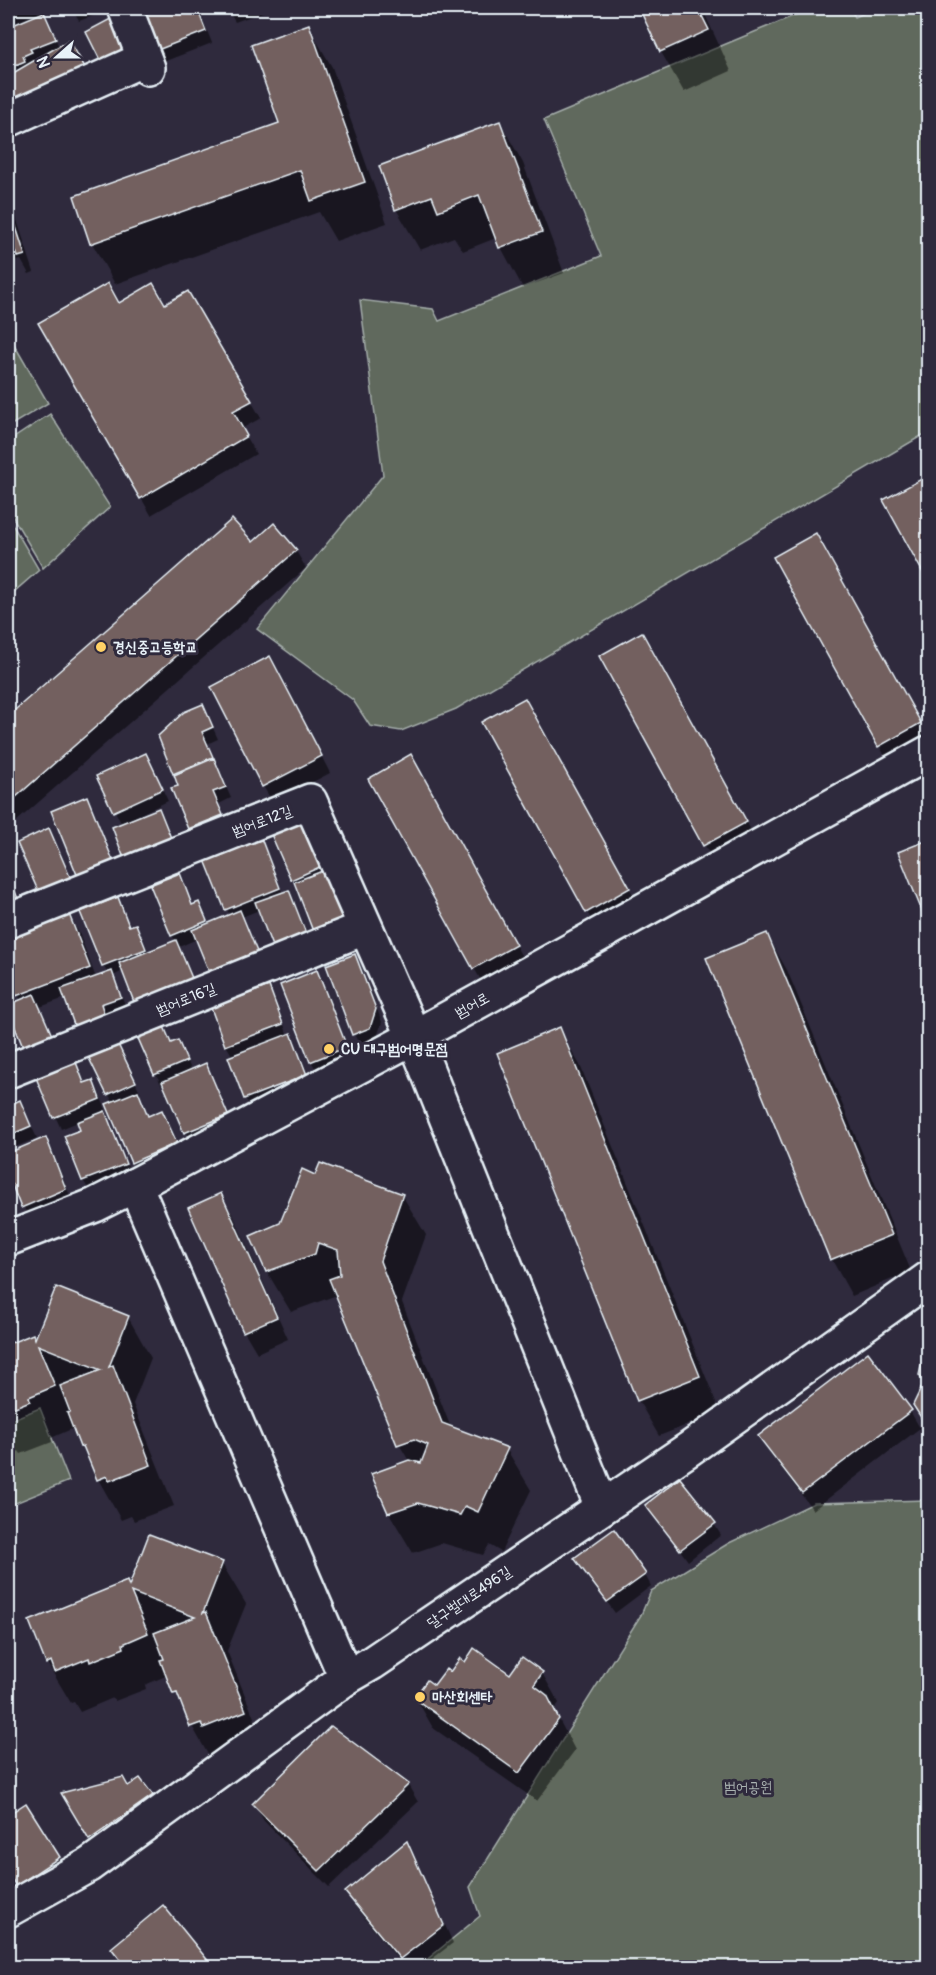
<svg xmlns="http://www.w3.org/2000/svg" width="936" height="1975" font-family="Pangolin,'Poor Story',sans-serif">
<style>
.green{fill:#60695d;stroke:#a4adaa;stroke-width:1.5}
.shadow{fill:#0007;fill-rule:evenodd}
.building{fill:#73615f;stroke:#e8f1f8;stroke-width:1.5}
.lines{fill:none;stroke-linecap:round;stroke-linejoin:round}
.street-casing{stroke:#e8f1f8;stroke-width:38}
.street{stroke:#2f2a3d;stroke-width:33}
.poi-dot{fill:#ffd166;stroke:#2f2a3d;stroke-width:2}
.labels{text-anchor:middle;stroke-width:6;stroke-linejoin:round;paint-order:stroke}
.poi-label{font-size:15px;font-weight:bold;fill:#e8f1f8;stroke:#2f2a3d;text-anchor:start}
.street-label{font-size:15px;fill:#e8f1f8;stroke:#2f2a3d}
.park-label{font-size:15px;fill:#abb4b2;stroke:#2f2a3d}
</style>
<rect width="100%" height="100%" fill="#2f2a3d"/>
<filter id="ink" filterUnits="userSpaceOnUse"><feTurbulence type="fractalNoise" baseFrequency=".0167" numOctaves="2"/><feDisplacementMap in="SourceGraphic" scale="12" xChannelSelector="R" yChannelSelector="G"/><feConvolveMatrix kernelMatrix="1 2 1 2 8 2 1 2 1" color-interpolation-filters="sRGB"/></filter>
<g filter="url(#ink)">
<!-- green -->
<g class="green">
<polygon points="812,8 850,8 855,17 876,8 928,8 928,432 456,709 401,731 370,726 353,700 257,629 383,475 360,300 433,309 439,321 601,256 544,120"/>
<polygon points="8,334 48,403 8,427"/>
<polygon points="50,414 110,507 43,568 8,509 8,442"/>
<polygon points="8,517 39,570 8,597"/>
<polygon points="40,1408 69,1481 8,1506 8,1421"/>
<polygon points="928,1500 928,1967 418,1967 480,1916 470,1887 641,1615 651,1591 729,1543 814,1503"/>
</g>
<!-- shadow -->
<g class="shadow">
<polygon points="8,8 42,8 59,47 92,81 24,112 8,84 8,78 16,73 8,56 8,29 11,28 8,22"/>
<polygon points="71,8 114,8 79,21"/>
<polygon points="140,8 198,8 212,43 163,62 157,50"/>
<polygon points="227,8 273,8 235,22"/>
<polygon points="641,8 702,8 731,71 684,92 661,52"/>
<polygon points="308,26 332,67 387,223 336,241 319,212 115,284 92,243 281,124"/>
<polygon points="500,122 523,163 564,273 523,288 496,238 463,251 454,237 420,250 396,209"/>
<polygon points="8,193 34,272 29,274 21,260 13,262 8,252"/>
<polygon points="188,293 261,418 241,429 256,454 151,515 40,324 119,305 165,306"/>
<polygon points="926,478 928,482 928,579 885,501"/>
<polygon points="232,521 252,544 296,551 306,568 8,829 8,718"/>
<polygon points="775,557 833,564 928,738 896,776"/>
<polygon points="601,657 659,663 763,852 721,875"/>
<polygon points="280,675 330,773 273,803 263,786"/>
<polygon points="203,706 218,739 207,744 231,798 219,804 228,827 196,840 173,789 180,786 175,773"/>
<polygon points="541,729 646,918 604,941 587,912"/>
<polygon points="152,767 168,801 130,819 131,821 159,810 165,822 178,855 122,825 98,777"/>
<polygon points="428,786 532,975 491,998 474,968"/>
<polygon points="301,820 353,939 299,890 292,879"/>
<polygon points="260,840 267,852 283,894 288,892 295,903 314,953 259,910 242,917 266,971 197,939 179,947 197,990 142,1013 123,971 113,976 127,1009 111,1031 65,998 40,1007 59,1051 26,1051 8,1007 8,1001 9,1006 21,1001 8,968 8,940 69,916 79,933 96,978 108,974 103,965 117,899 130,928 136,925 149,953 176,942 172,935 179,875 193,906 198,904 209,925 230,916 207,861"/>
<polygon points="928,842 928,922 900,853"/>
<polygon points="8,873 26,916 8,924"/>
<polygon points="767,935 787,970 911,1271 852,1296 832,1260 708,958"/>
<polygon points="355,955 361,967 382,1022 376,1040 360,1046 354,1034 328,966"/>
<polygon points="316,972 323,983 352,1059 318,1073 311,1061"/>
<polygon points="268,988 275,999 288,1036 291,1035 297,1047 313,1087 252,1110 245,1098 233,1057 226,1045"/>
<polygon points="160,1019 172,1044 178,1042 192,1071 206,1065 233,1127 192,1144 165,1085 162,1086 156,1074"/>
<polygon points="559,1029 580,1065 720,1412 659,1436 638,1400"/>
<polygon points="8,1037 18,1065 8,1069"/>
<polygon points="120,1049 141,1094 138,1095 149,1117 162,1112 182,1155 139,1174 132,1162 113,1103 87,1050"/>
<polygon points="73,1059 85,1084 92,1081 99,1093 106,1110 103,1112 111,1124 131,1175 90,1192 83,1180 82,1130 78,1122 61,1129 36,1074"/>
<polygon points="8,1089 15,1104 20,1102 37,1138 8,1150"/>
<polygon points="45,1139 52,1150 72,1201 29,1219 8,1171 8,1154"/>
<polygon points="316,1177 402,1195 426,1235 402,1302 451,1428 507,1450 531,1490 501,1552 489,1545 483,1555 442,1543 413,1553 389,1513 409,1461 399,1444 337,1295 291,1312 267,1272 252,1236 281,1224"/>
<polygon points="221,1195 234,1217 288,1339 257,1353 244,1331"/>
<polygon points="8,1202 13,1216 8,1218"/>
<path d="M128,1317L151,1358L133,1404L174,1506L134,1521L131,1516L121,1520L98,1479L74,1428L51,1438L52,1442L21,1454L19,1451L8,1456V1346L32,1336L36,1342ZM115,1474L100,1480V1477Z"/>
<polygon points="928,1339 928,1429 914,1405 925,1383 927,1345 925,1341"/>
<polygon points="910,1411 920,1428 813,1510 770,1453 760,1436"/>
<polygon points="647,1505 714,1524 721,1535 688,1561"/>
<polygon points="222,1564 246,1604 227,1651 268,1752 215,1767 192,1726 168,1675 145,1685 146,1689 115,1701 113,1698 80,1712 74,1702 71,1703 47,1663 130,1589"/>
<polygon points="583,1569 645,1575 651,1586 615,1613"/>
<polygon points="465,1664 510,1676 542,1673 559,1703 554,1710 575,1750 537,1801 433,1728 416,1698 435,1687"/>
<polygon points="140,1780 164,1818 103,1861 76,1815"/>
<polygon points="408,1785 418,1802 329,1887 264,1821 254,1804"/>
<polygon points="26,1805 71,1880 29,1907 8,1872 8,1810 10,1815"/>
<polygon points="406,1844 416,1860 453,1943 420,1968 405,1968 357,1909 347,1892"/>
<polygon points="113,1948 212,1968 124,1968"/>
</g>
<!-- building -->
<g class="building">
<polygon points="139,8 197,8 206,31 155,51"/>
<polygon points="639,8 698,8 709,30 660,52"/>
<polygon points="44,12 56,39 30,49 32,52 23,56 25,61 11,67 8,60 8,27"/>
<polygon points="116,16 125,53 102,64 86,32"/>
<polygon points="309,24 365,182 311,201 300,170 90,244 74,196 279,123 251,45"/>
<polygon points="69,40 86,69 44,94 40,87 16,101 8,87 8,76"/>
<polygon points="500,121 542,232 499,248 479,195 438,211 432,196 395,210 379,166"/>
<polygon points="8,202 25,255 18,257 13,243 8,244"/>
<polygon points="108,283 119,303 153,283 165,304 188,291 252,401 233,411 247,436 140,499 38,323"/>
<polygon points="927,476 928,479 928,582 883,500"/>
<polygon points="232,519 253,542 274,523 297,550 8,804 8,716"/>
<polygon points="816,533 921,723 878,747 773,557"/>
<polygon points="642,632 747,822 703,846 599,656"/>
<polygon points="270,656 322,756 262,787 211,687"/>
<polygon points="525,698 630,888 586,913 481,722"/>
<polygon points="203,704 213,727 202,732 213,757 173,774 158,736 184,712"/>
<polygon points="146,753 163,789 113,812 96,776"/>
<polygon points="411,754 516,945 473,969 368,779"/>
<polygon points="214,758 226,787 213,792 223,815 188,829 171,788 178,786 174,775"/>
<polygon points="87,796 116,868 80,882 51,811"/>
<polygon points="159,808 173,843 125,861 112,827"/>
<polygon points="302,818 322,866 291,880 270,832"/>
<polygon points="49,828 71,879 39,893 17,843"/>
<polygon points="261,838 280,888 225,910 205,860"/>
<polygon points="928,840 928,926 898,852"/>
<polygon points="325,870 347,927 316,939 294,882"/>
<polygon points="8,873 20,904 8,909"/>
<polygon points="180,873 192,905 199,902 207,921 171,936 150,885"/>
<polygon points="289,890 309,941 275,954 255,902"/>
<polygon points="118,897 129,926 136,924 146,949 102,966 80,912"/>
<polygon points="240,910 260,959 212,979 192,930"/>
<polygon points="69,914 90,968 16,996 8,972 8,938"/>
<polygon points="767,933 892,1235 830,1260 706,958"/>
<polygon points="176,940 192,978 134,1002 119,963"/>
<polygon points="355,954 376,1009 370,1028 352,1035 326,965"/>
<polygon points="317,970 347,1047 310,1062 280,985"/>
<polygon points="112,971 121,997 101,1004 106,1019 76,1030 61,989"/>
<polygon points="269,986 283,1024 225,1046 211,1008"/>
<polygon points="34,994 54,1040 25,1052 8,1010 8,1005"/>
<polygon points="160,1017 171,1043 178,1040 187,1061 154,1075 134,1029"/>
<polygon points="560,1027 700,1376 637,1401 497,1053"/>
<polygon points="291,1033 307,1075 244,1099 228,1057"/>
<polygon points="114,1036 136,1082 107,1095 85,1050"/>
<polygon points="74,1057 84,1083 93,1080 100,1099 53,1118 34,1073"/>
<polygon points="206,1063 228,1115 184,1133 162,1082"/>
<polygon points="8,1088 14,1103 20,1100 31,1126 8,1136"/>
<polygon points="138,1091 148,1116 162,1110 177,1143 131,1163 106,1104"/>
<polygon points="105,1111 126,1164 82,1181 64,1136 80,1130 77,1122"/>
<polygon points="46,1137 66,1189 21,1208 8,1175 8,1153"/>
<polygon points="320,1163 403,1194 380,1261 442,1423 508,1448 478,1512 465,1506 460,1515 418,1503 388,1513 371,1474 409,1460 421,1463 428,1445 414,1439 397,1445 329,1279 340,1275 338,1250 318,1243 315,1254 266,1272 250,1236 280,1223 302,1169 315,1175"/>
<polygon points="221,1193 277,1317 243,1332 188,1208"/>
<polygon points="56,1287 129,1316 109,1367 113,1365 151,1465 109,1481 107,1476 97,1480 83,1446 80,1447 67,1413 70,1412 60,1386 101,1370 38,1345 55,1386 29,1397 30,1401 8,1410 8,1344 33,1334 35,1339"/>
<polygon points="928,1337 928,1418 924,1422 913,1405 924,1382 919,1375 926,1345 923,1341"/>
<polygon points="868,1352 912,1410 802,1493 758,1436"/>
<polygon points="680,1478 716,1523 680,1550 645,1505"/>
<polygon points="614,1529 646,1574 607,1602 574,1558"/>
<polygon points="149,1534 223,1562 203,1613 206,1612 246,1711 203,1728 201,1723 190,1727 177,1693 173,1694 160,1660 164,1659 154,1633 195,1617 131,1592 148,1633 123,1644 124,1648 90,1662 89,1658 55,1672 51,1661 46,1664 29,1621 127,1581 129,1586"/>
<polygon points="474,1648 510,1674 522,1657 543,1672 534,1685 547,1695 559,1719 519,1773 414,1698 427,1680 434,1685 446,1669 450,1672 460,1658 465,1662"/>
<polygon points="331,1726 409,1784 319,1871 252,1804"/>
<polygon points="123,1777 128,1786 140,1778 153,1795 89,1840 61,1793"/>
<polygon points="26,1803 60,1857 16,1886 8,1873 8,1815"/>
<polygon points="407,1841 444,1925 400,1959 345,1892"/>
<polygon points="163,1905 214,1968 127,1968 111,1948"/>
<polygon points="21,1960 26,1968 8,1968 8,1967"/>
</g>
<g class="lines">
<!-- street casing -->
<g class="street-casing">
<g id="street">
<polyline points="125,8 148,68"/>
<polyline points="8,120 144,59"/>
<polyline points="8,921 310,801 414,1037 602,1507"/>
<polyline points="8,1071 364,928"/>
<polyline points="135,1185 346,1678"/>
<polyline points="8,1239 95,1205 135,1185 414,1037 928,753"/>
<polyline points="8,1910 89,1865 346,1678 372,1663 689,1449 928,1279"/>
</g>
</g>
<!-- street -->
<use href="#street" class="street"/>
</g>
</g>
<!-- markers -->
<g class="poi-dot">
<circle cx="101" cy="647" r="6"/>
<circle cx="329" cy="1049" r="6"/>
<circle cx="420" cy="1697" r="6"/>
</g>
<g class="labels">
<!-- poi labels -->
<g class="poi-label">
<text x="113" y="652">경신중고등학교</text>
<text x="341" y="1054">CU 대구범어명문점</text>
<text x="432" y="1702">마산회센타</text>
</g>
<!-- street labels -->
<g class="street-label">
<text transform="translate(262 821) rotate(-21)" y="5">범어로12길</text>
<text transform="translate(186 999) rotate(-22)" y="5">범어로16길</text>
<text transform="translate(472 1005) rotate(-29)" y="5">범어로</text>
<text transform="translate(469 1597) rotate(-34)" y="5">달구벌대로496길</text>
</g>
<!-- park labels -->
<g class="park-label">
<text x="748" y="1792">범어공원</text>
</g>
</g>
<!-- margin -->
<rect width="936" height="1975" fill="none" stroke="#2f2a3d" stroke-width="30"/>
<rect x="15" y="15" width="906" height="1945" fill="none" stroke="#e8f1f8" stroke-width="2" filter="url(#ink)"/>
<!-- north arrow -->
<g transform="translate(57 57) rotate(249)" stroke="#2f2a3d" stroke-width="4.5" paint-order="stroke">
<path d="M0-4.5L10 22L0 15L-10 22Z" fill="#e8f1f8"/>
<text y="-9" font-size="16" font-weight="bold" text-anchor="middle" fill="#e8f1f8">N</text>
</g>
</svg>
